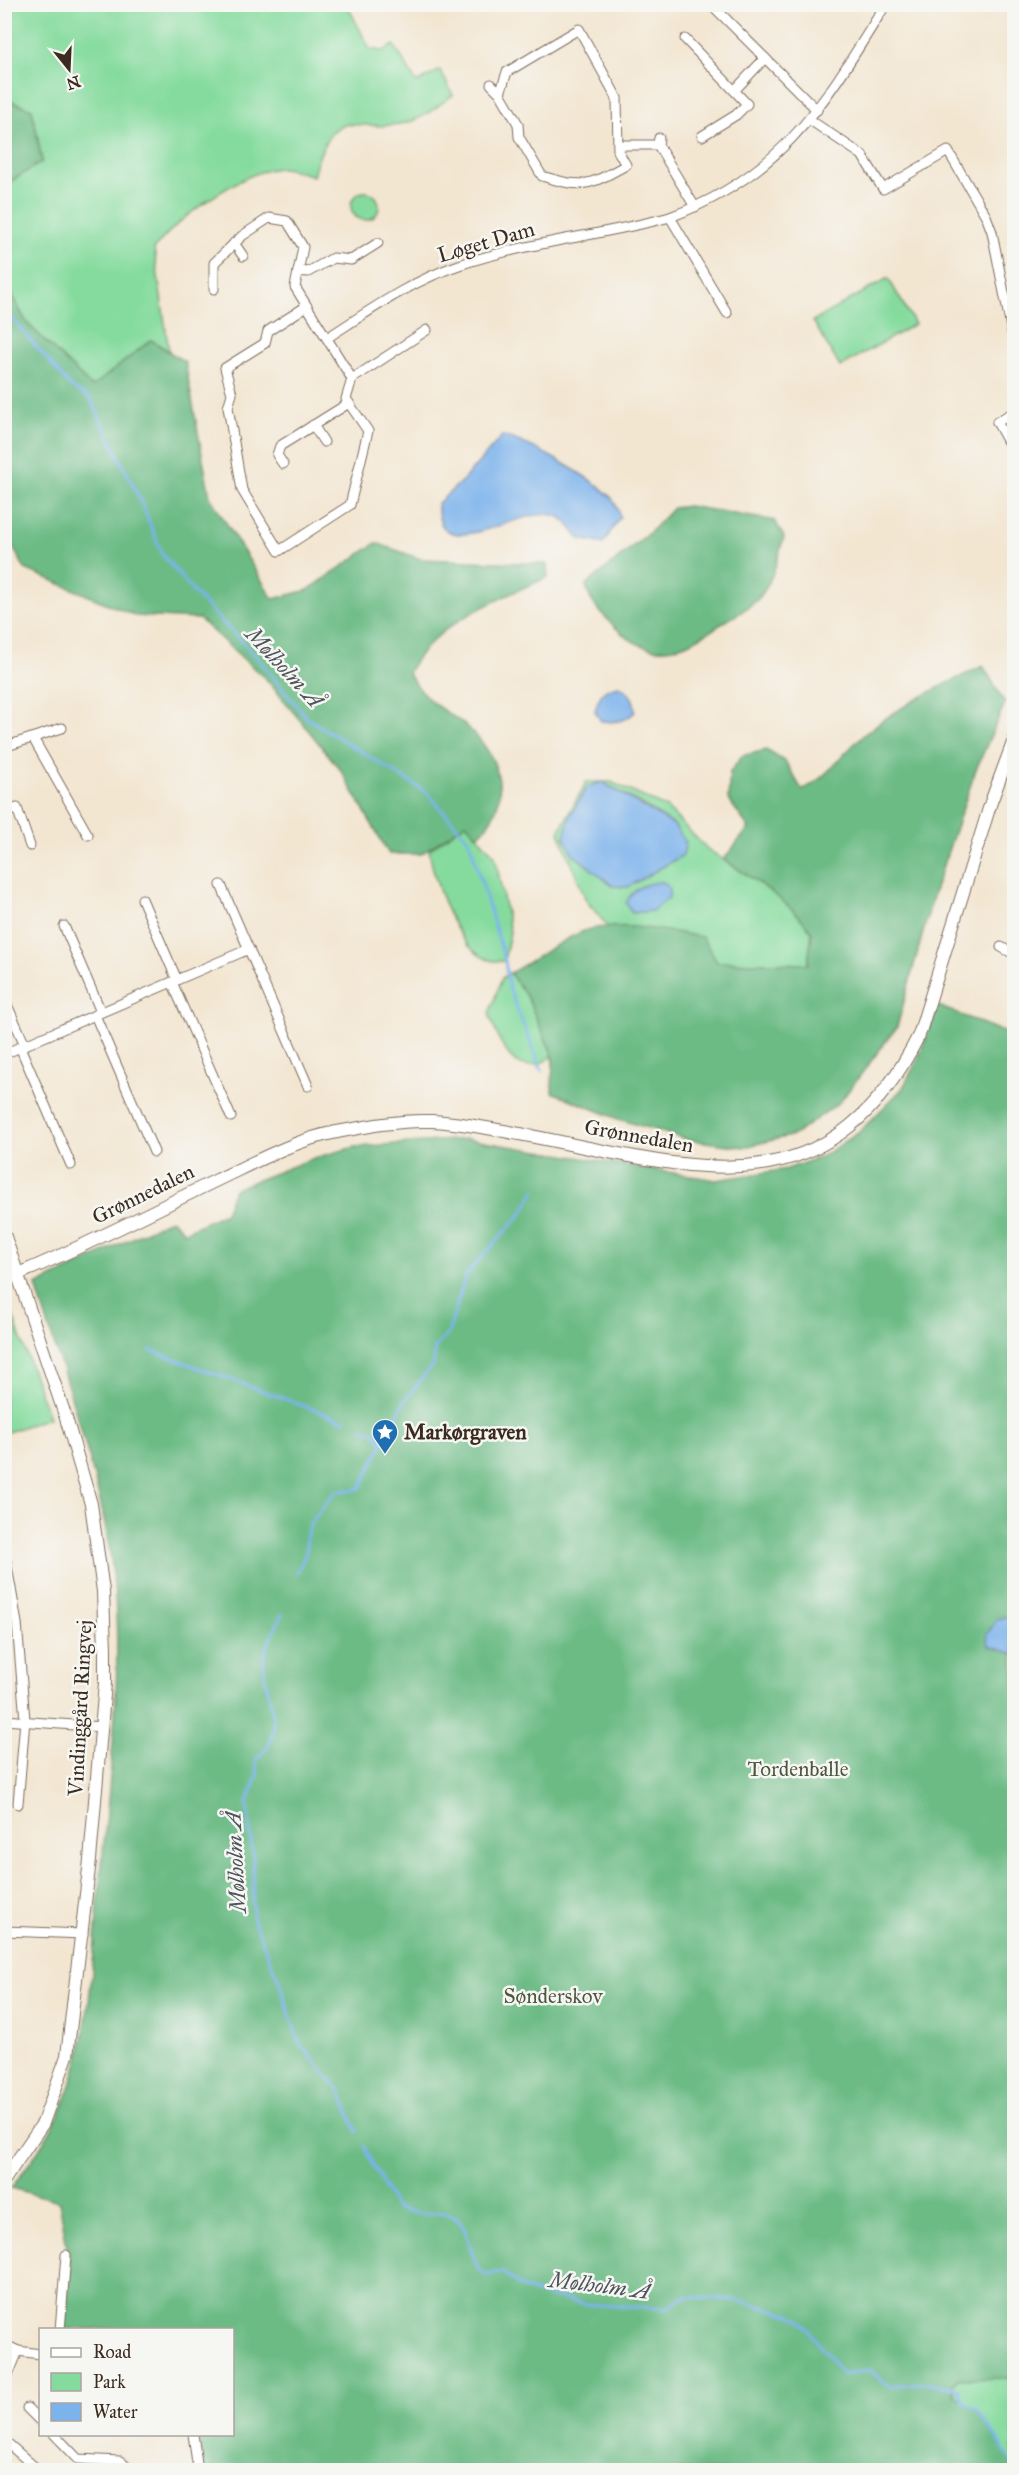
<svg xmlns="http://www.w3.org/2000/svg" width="1019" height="2475" font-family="'IM FELL Great Primer',serif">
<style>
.green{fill:#85db9e;stroke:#60825e;stroke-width:1.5;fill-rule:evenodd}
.forest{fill:#6cbb85;stroke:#547252;stroke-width:1.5}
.water{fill:#7db3ec;stroke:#5c6e85;stroke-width:1.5}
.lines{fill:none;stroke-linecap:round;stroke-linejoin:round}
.stream{stroke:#7db3ec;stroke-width:3}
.street-casing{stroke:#7b6c5d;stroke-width:11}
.secondary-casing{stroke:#7b6c5d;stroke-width:14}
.street{stroke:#fff;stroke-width:9}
.secondary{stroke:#fff;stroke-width:12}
.labels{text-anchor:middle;stroke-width:5;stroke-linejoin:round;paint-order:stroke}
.street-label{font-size:21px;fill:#3b2a1e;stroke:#f6f6f2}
.poi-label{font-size:21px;font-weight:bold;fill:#3b2a1e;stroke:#f6f6f2;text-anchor:start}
.park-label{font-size:21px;fill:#4e563e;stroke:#f6f6f2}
.water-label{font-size:22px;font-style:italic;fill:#4f535c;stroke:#f6f6f2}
</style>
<rect width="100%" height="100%" fill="#f6f6f2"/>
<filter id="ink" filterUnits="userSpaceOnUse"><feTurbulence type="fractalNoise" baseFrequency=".0167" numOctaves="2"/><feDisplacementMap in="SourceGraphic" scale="12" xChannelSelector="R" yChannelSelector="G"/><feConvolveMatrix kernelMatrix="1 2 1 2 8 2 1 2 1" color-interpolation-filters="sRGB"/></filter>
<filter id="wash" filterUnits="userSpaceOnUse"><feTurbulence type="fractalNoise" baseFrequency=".008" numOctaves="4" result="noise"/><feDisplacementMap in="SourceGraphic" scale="24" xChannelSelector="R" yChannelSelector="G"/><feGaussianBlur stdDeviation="1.35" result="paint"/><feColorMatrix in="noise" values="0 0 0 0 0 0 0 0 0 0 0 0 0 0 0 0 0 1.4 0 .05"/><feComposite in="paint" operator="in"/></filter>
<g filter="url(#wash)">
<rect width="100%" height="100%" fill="#f3e6d1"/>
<!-- green -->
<g class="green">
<path d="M5,4L347,5L370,49L383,51L394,45L417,83L440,70L453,95C440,104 424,118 409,122C352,137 335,96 313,176C303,173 291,168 281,168C242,170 178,218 154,249L169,351L151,340L92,388L27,323L5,282V185L42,161L32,109L5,99Z"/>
<circle cx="365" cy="206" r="14"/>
<polygon points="888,278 915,324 840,367 813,321"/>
<path d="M586,782H611L667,808L707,849L776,894L797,913L812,932L808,964L717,962L673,932L608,927L586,900L559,832ZM601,782L642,804L674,825L628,887L613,886L573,854Z"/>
<path d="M466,823L495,856L510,932L504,961C460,968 434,882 429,850Z"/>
<path d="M510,973L527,997L553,1056C515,1084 501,1046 489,1014L502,978Z"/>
<polygon points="4,1291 49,1418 5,1433 4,1433"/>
<polygon points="967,2377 1014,2378 1014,2464 977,2409 956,2395 953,2385 957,2379"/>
</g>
<!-- forest -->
<g class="forest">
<polygon points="5,99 32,109 42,162 5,185"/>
<path d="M4,282L27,323L92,387L151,340L185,362L210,497L273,599L308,590L376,543L421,559L547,564L548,577C498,600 434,622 408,673C414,682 421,692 429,699C440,710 455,716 467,727C502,758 513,801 478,836L466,823L421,854H389L340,769L268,681L199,619L136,616L25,569L5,533Z"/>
<path d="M688,506L775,521L784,537C777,559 773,583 757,600C748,609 734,616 723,623C681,651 649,665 610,622C599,610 589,602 586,585L650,532L673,508Z"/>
<path d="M983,666L1005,703L975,772L935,889L897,1027L840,1102L794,1135L744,1147L689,1140L618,1119L552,1092L553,1056L527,997L510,973C531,962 566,936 587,930C619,921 670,931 702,937L717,962L808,964L812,932C788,900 756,882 724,859L749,828L728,799L730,772L742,756L766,750L785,761L802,790C828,778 844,751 866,733C900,705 943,685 983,666Z"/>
<path d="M938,1006L1014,1036V1615L997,1619L989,1646L1014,1654V2378L957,2379L953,2385L956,2395L977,2409L1014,2464V2470H203L202,2453L197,2435L232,2434V2330L65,2329L70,2264L59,2201L11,2188C35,2157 57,2125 70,2088C92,2023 93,1952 100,1884C109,1783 125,1667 112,1566C99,1470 64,1378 36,1286L171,1219L185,1232L225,1213L234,1189L314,1158L355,1147L466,1139L716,1180L787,1169L823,1156L858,1133L902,1089L917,1061Z"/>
</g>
<!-- water -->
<g class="water">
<path d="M502,436C526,440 604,483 615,503C617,507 619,513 620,517L603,544L580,539C572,531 568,520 557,516C522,503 434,572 438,503L464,479Z"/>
<path d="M620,686C630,693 635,699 635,712C625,722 615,723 601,721L595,711C599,695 603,688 620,686Z"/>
<polygon points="602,782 674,825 686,843 683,855 628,887 613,886 573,854 564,837 570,816 587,787"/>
<path d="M663,882L669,888V898L652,911L632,913L626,903C634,887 645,883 663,882Z"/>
<polygon points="1014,1615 1014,1654 989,1646 987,1634 997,1619"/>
</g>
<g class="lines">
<!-- stream -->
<g class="stream">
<polyline points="4,309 71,387 90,398 142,504 162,554 196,595 258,659 307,718 426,792 469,840 505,961 509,988 542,1071"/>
<polyline points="150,1350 345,1421"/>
<polyline points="363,1429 374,1432 382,1442"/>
<polyline points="297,1573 306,1553 307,1533 312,1521 336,1491 354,1490 361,1487 404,1402 434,1363 435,1347 448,1334 466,1275 523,1212 535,1190"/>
<path d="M282,1614C277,1627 265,1645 264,1658C261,1695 292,1731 256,1759L257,1776L247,1805L253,1857V1920L277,1976L300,2044L341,2092L357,2132"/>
<path d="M364,2147L395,2208C404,2210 414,2214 423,2214C430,2214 438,2211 446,2213C474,2221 466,2260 485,2275L502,2272L521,2287L539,2294L585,2304L666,2309L683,2297L735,2300L778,2311L800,2319L843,2375L870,2370L889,2386L922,2383L958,2388L964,2401L977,2409L1014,2464"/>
</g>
</g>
</g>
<g filter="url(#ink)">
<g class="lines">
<!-- street casing -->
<g class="street-casing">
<g id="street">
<polyline points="711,4 817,110"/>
<polyline points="1010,4 1014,12"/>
<polyline points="685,39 747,104 736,115 702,136"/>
<path d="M491,84L500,93L518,124L519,137L542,176C584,189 588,186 626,165L618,151L617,98L579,29L507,72L500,93"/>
<polyline points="735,90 765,58"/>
<polyline points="810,120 862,155 883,189 948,151 986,216 992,232 1014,343"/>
<polyline points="659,138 658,145 695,207"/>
<polyline points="618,145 658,145"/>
<polyline points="234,243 243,256"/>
<polyline points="298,271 308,272 333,258 351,260 378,243"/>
<polyline points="214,289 214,263 242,236 269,218 287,221 303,247 295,287 352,379 346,399 368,431 350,505 279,551 242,490 228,407 232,394 225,368 265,343 268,331 307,306"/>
<path d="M727,313L670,217C784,175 825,102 886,4"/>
<path d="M327,338C369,311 411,281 459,265C528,242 600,236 670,217"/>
<polyline points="352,379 427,330"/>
<polyline points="1014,412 997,422 1014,453"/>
<polyline points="313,425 324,442"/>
<polyline points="283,464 277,455 280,446 349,403"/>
<polyline points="33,738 88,835"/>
<polyline points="4,747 62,728"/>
<polyline points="4,812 17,808 30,846"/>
<polyline points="221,885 308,1086"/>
<polyline points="142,899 177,980"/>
<polyline points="64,926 101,1012"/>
<polyline points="1001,947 1014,954"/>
<polyline points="172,982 231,1117"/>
<polyline points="4,998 25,1045"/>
<polyline points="95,1015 154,1152"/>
<polyline points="20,1047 71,1165"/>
<polyline points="4,1054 249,949"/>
<polyline points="4,1549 17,1623 25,1720 18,1804"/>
<polyline points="4,1720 102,1727"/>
<polyline points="4,1931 83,1934"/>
<polyline points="60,2330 66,2255"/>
<polyline points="4,2344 18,2351 4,2385"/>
<polyline points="18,2351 40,2354"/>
<polyline points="27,2408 40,2421"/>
<polyline points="54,2434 78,2459 120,2461 131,2470"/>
<polyline points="193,2434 198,2470"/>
<polyline points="4,2440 38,2470"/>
</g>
</g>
<!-- secondary casing -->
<g class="secondary-casing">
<g id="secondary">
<polyline points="4,1234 66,1418 91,1504 103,1591 105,1650 105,1683 90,1860 67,2056 43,2123 4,2180"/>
<path d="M18,1274C86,1246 151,1212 217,1180C253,1163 297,1139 337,1132C368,1126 400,1120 431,1121C460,1122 491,1129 520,1134C684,1165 826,1221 919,1035L991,802L1014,740"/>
</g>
</g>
<!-- street -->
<use href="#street" class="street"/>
<!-- secondary -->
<use href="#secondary" class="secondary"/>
</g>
</g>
<!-- icons -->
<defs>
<g id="sight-pin" transform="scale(1.35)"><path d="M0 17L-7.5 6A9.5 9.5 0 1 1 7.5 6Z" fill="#1f6fb2" stroke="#f6f6f2"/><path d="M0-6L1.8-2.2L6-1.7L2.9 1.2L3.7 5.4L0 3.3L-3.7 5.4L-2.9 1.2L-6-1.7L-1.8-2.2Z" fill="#fff"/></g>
</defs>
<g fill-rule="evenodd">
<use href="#sight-pin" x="385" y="1432"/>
</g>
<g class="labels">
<!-- street labels -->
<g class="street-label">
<text transform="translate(486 242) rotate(-16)" y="7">Løget Dam</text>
<text transform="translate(639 1136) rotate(10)" y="7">Grønnedalen</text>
<text transform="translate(143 1194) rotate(-26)" y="7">Grønnedalen</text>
<text transform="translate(80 1708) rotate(-87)" y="7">Vindinggård Ringvej</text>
</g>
<!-- poi labels -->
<g class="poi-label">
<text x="404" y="1439">Markørgraven</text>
</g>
<!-- park labels -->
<g class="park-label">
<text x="798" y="1776">Tordenballe</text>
<text x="553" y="2003">Sønderskov</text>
</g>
<!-- water labels -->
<g class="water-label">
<text transform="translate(285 667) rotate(47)" y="8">Mølholm Å</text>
<text transform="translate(235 1862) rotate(-93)" y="8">Mølholm Å</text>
<text transform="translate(600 2285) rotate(7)" y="8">Mølholm Å</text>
</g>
</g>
<!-- margin -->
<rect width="1019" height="2475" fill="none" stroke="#f6f6f2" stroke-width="24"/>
<!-- legend -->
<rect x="39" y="2328" width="195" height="108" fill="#f6f6f2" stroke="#aba49d" stroke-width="1.5"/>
<rect x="51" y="2348" width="30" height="9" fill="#ffffff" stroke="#aba49d" stroke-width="1.5"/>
<text x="93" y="2358" font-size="18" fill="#3b2a1e">Road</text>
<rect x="51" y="2373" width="30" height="18" fill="#85db9e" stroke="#aba49d" stroke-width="1.5"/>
<text x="93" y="2388" font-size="18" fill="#3b2a1e">Park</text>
<rect x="51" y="2403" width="30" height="18" fill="#7db3ec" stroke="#aba49d" stroke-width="1.5"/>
<text x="93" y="2418" font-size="18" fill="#3b2a1e">Water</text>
<!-- north arrow -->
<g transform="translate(69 69) rotate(162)" stroke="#f6f6f2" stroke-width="4.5" paint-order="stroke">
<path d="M0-4.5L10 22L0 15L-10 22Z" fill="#3b2a1e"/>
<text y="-9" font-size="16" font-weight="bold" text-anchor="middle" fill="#3b2a1e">N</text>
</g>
</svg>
